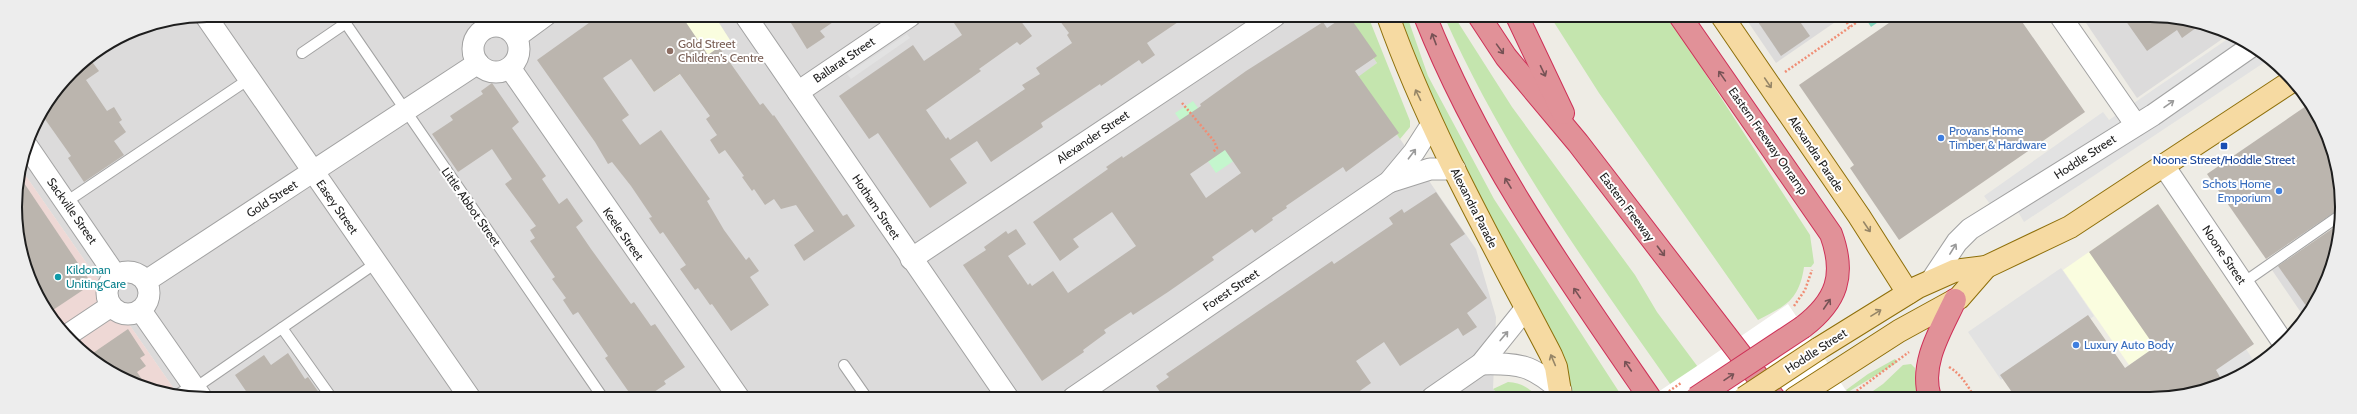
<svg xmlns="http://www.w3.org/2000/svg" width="2357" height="414" font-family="Cabin,sans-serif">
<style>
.residential{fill:#dcdbdb}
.commercial{fill:#eed8d5}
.education{fill:#fafddf}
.grass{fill:#c4e5ae}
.park{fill:#c4f6cd}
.pitch{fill:#88d8c1}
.parking{fill:#e2e2e2}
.pier{fill:#fff}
.building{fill:#bbb5ae;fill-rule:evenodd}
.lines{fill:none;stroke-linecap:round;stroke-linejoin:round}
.lane-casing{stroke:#a2a2a2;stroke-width:12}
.street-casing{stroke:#a2a2a2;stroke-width:23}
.primary-casing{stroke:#8e6f0a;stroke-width:24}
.highway-casing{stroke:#ce3057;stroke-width:24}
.path{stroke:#f08d74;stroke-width:2.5;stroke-dasharray:2 2;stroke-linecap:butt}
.lane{stroke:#fff;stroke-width:10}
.street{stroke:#fff;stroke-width:21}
.primary{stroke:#f6daa2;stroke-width:22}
.highway{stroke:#e19198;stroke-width:22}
.primary-bridge-casing{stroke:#8e6f0a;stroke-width:24;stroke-linecap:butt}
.highway-bridge-casing{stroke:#ce3057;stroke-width:24;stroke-linecap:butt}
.path-bridge{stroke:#f08d74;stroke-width:2.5;stroke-dasharray:2 2;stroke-linecap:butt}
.primary-bridge{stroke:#f6daa2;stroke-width:22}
.highway-bridge{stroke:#e19198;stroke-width:22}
.oneway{stroke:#765255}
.oneway2{stroke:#958567}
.oneway3{stroke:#9a9a9a}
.education-dot{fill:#8d6e63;stroke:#fff;stroke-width:1.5}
.shop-dot{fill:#3f7fe0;stroke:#fff;stroke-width:1.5}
.transit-dot{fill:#1a4fb4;stroke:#fff;stroke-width:1.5}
.culture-dot{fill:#0f9aa8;stroke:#fff;stroke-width:1.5}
.labels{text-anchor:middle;stroke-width:4;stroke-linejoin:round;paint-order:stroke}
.education-label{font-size:12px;fill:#785e54;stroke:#fff;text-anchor:start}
.street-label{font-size:12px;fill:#1e1e1e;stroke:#fff}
.shop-label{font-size:12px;fill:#366cbe;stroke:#fff;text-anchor:start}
.transit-label{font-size:12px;fill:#164399;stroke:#fff}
.culture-label{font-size:12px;fill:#0d838f;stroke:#fff;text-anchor:start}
.rim{fill:none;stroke:#1e1e1e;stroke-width:2}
</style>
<rect width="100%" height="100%" fill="#eeece5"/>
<!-- residential -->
<g class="residential">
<polygon points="207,15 1344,16 1377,63 1358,78 1476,249 1496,317 1493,389 1503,398 182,397 179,396 21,169 30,133 71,71 134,30"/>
<polygon points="1744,16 1844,16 1776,63"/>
<polygon points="2082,17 2175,17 2228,35 2137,98"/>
<polygon points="2340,225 2340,232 2322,292 2304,317 2272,270"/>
</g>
<!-- commercial -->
<polygon class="commercial" points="21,169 179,396 122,379 62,333 25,269 15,195"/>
<!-- education -->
<g class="education">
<polygon points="601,15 714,15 730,40 654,92"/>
<polygon points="2158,204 2224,300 2129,365 2063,270"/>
</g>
<!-- grass -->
<g class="grass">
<polygon points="1344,16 1368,16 1410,121 1410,127 1400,139 1358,77 1377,63"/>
<polygon points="1395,16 1407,16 1428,76 1494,199 1623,398 1572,398 1565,370 1486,214"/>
<path d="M1444,16H1454L1512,107L1635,275L1657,312L1721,398H1680C1594,275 1505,154 1444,16Z"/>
<path d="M1550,16H1668L1810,235L1814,263L1811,267H1804C1799,301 1785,306 1758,320L1599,93Z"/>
<polygon points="1895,359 1898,362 1848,392 1846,390 1868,374"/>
<polygon points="1911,364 1915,368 1917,398 1863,398 1883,384 1903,365"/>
<path d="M1508,382C1520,383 1530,387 1537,398H1503L1493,389Z"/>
</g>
<!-- park -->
<polygon class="park" points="1193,101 1235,160 1216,173 1175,113"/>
<!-- pitch -->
<polygon class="pitch" points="1864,16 1887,16 1871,27"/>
<!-- parking -->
<g class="parking">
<polygon points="907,34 910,38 851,79 847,74"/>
<polygon points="2232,36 2246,41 2268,60 2024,222 2013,203 1997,213 1984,196 2103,112 2109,120"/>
<polygon points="2061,268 2094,316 2001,380 1968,332"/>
<polygon points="2246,349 2255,363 2223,385 2214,371"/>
</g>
<!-- pier -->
<polygon class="pier" points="1788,304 1851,398 1649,398 1703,362"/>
<!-- building -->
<g class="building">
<polygon points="600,15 681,15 708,55 719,47 760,105 763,103 773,116 774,115 843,216 847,214 855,226 804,261 794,245 814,231 796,205 781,209 774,199 765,205 754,189 752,191 742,177 744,176 725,150 719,154 710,140 717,135 706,119 710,116 680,74 654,92 631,59 603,78 629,115 622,120 640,145 661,130 710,199 707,201 724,230 746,260 749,257 759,271 750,277 769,305 731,331 712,304 710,305 698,288 695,290 680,269 686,265 663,232 660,234 649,218 652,217 631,186 612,162 608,164 595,142 537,60"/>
<polygon points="786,15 842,16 820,31 825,37 807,49"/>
<polygon points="965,16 1017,16 1032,36 1020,45 1017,42 979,69 981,71 926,110 946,139 948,137 950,140 1025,89 1022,85 1040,74 1036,68 1072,43 1067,35 1069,33 1056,16 1116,16 1121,23 1132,16 1187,16 1147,43 1155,55 1142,64 1139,60 1101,86 1100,84 1041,123 1043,127 991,162 977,141 950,159 967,183 930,208 878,133 869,139 839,96 913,45 924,61 962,35 954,23"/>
<path d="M1345,16H1349L1377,56L1355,71L1399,133L1346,172L1343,167L1286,206L1287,208L1272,218L1273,220L1255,233L1252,229L1212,257L1214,260L1168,292L1133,315L1131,312L1104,330L1106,333L1083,350L1084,352L1042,381L963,265L986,250L984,247L1006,231L1008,234L1016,229L1026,244L1008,256L1028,285L1030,283L1032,286L1053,271L1068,293L1136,246L1112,212L1073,239L1079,247L1060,261L1033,222L1108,169L1106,167L1122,156L1123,158L1201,106L1200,104L1246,71L1323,22L1327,28ZM1225,150L1241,173L1206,198L1190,174Z"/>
<polygon points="1754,16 1796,16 1810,36 1781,56"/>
<polygon points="1899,16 2018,16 2085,112 1899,240 1850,168 1854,165 1799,85"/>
<polygon points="2123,17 2175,17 2200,25 2182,38 2177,30 2147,51"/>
<polygon points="90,59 99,71 86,80 107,111 114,107 122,120 119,122 126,132 114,141 124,155 84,182 68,158 71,156 42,115 71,71"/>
<polygon points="492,83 519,122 512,128 546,176 542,179 559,204 567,198 583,221 576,227 591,249 631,304 634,302 651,326 655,324 685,367 664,381 666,384 645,398 633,398 605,358 608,356 578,312 573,315 563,300 566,298 552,279 555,277 530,241 535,238 530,230 536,226 505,184 512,179 492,149 458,172 432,134 453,120 450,116 483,94 481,91"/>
<polygon points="2309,104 2335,157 2339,209 2266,259 2207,174"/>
<polygon points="20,177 92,284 50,312 25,269 15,195"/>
<polygon points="1436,192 1465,234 1450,244 1487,298 1467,313 1477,327 1463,336 1458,328 1400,366 1384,342 1356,361 1371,383 1350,398 1164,398 1156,386 1169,377 1166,374 1332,261 1334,264 1393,224 1389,218 1402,209 1404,213"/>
<polygon points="2158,204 2254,344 2216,370 2224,384 2163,399 2016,398 2000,375 2088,315 2125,368 2155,347 2089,252"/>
<polygon points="2339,224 2340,232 2322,292 2309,310 2278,266"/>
<polygon points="128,329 145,355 140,358 146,366 137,372 147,387 122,379 90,355"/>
<polygon points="288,353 305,379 308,377 322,397 250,397 235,375 264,355 271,365"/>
</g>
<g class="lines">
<!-- lane casing -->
<g class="lane-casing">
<g id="lane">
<polyline points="340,15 603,398"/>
<polyline points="302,53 346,23"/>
<polyline points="66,202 249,79"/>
<polyline points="2243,283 2339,216"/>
<polyline points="282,328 331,397"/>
<polyline points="844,365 867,398"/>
<polyline points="195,388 376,263"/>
<polyline points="176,396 192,385"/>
</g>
</g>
<!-- street casing -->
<g class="street-casing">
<g id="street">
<polyline points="205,15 470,398"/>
<polyline points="745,15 1008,398"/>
<polyline points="2061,17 2136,125"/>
<circle cx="496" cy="49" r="23"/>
<polyline points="516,37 546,15"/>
<polyline points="510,68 739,398"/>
<polyline points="798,92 910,16"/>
<polyline points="27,146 116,276"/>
<polyline points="2164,166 2284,344"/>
<polyline points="1389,182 1430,169 1455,169"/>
<polyline points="911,259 1275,16"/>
<circle cx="128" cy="293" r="21"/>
<polyline points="146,281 478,63"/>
<polyline points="1931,281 1957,242 1970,229 2153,115 2252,46"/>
<polyline points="141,311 201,397"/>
<polyline points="66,336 111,306"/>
<path d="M1481,364C1520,363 1532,365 1561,391"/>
<polyline points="1073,398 1389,182 1414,152 1432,124"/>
<polyline points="1432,398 1481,364 1526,308"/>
</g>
</g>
<!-- primary casing -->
<g class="primary-casing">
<g id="primary">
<path d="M1388,16C1430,134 1493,244 1551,355L1556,367L1561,398"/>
<polyline points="1722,16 1859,216 1908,293"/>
<polyline points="1818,349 1918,287 1954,271 1986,267 2070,227 2292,81"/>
<polyline points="1795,398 1899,331 1959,298 1986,267"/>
</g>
</g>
<!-- highway casing -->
<g class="highway-casing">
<g id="highway">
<path d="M1425,16C1480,155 1566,276 1650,398"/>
<polyline points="1479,16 1506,57 1578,143 1774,398"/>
<polyline points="1517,16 1563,113"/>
<path d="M1680,16L1831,234C1846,275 1837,301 1803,327"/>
<path d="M1930,398C1919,364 1941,330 1955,300"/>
</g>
</g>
<!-- path -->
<g class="path">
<polyline points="1842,16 1850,27"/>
<polyline points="1785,72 1866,16"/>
<polyline points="1182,103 1214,141 1217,148 1213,152"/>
<polyline points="1794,306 1805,290 1812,270"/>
<path d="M1949,367C1962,375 1967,385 1975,398"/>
<polyline points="1847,398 1909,352"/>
</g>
<!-- lane -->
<use href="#lane" class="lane"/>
<!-- street -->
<use href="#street" class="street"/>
<!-- primary -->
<use href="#primary" class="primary"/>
<!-- highway -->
<use href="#highway" class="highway"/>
<!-- primary-bridge casing -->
<g class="primary-bridge-casing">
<polyline id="primary-bridge" points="1744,398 1818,349"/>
</g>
<!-- highway-bridge casing -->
<g class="highway-bridge-casing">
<polyline id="highway-bridge" points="1696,398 1803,327"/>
</g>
<!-- path-bridge -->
<polyline class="path-bridge" points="1659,398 1681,383"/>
<!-- primary-bridge -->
<use href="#primary-bridge" class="primary-bridge"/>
<!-- highway-bridge -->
<use href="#highway-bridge" class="highway-bridge"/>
</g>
<!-- one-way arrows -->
<defs><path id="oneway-shaft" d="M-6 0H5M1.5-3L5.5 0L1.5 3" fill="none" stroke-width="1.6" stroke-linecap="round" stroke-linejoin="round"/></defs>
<g class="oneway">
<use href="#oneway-shaft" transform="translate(1434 39) rotate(-111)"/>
<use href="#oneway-shaft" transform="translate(1500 49) rotate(54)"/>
<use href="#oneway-shaft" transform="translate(1543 71) rotate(64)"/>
<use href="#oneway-shaft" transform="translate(1722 76) rotate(-125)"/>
<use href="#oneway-shaft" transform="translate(1508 183) rotate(-121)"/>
<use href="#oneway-shaft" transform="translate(1661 251) rotate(53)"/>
<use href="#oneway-shaft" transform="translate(1577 293) rotate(-124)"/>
<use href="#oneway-shaft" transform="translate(1827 304) rotate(-56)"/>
<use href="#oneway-shaft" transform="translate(1628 366) rotate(-124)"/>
<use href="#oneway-shaft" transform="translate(1729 377) rotate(-34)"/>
</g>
<g class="oneway2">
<use href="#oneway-shaft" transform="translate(1768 83) rotate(56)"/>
<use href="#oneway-shaft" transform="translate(1418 95) rotate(-116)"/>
<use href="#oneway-shaft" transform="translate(1867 227) rotate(56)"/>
<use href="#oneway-shaft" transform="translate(1876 313) rotate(-32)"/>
<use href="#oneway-shaft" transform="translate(1553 360) rotate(-113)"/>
</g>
<g class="oneway3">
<use href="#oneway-shaft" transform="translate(2169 104) rotate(-35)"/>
<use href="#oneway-shaft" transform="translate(1412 154) rotate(-53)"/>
<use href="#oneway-shaft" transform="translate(1953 249) rotate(-58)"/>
<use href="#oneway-shaft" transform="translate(1504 336) rotate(-50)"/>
</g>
<!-- markers -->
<circle class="education-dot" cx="670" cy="51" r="4"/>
<g class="shop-dot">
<circle cx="1941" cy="138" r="4"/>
<circle cx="2279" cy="191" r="4"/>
<circle cx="2076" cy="345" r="4"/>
</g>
<rect class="transit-dot" x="2220" y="142" width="8" height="8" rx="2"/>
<circle class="culture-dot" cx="58" cy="277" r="4"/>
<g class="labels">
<!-- education labels -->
<g class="education-label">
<text x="678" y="48">Gold Street<tspan x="678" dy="14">Children's Centre</tspan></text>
</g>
<!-- street labels -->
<g class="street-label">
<text transform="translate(844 60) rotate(-34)" y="4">Ballarat Street</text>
<text transform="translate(1093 137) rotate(-34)" y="4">Alexander Street</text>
<text transform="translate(1768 141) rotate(55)" y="4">Eastern Freeway Onramp</text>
<text transform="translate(1816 154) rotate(56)" y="4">Alexandra Parade</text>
<text transform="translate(2085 157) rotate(-33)" y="4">Hoddle Street</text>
<text transform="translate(272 199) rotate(-33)" y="4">Gold Street</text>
<text transform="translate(337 207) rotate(55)" y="4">Easey Street</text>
<text transform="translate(471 207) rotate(55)" y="4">Little Abbot Street</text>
<text transform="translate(876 207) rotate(56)" y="4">Hotham Street</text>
<text transform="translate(1627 207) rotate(53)" y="4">Eastern Freeway</text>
<text transform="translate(1474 208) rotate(63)" y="4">Alexandra Parade</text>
<text transform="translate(72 211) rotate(55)" y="4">Sackville Street</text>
<text transform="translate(623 234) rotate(55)" y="4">Keele Street</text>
<text transform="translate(2224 255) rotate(56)" y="4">Noone Street</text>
<text transform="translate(1231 290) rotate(-34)" y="4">Forest Street</text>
<text transform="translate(1816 351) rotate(-33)" y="4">Hoddle Street</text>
</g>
<!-- shop labels -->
<g class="shop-label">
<text x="1949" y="135">Provans Home<tspan x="1949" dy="14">Timber &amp; Hardware</tspan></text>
<text x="2271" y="188" text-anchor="end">Schots Home<tspan x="2271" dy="14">Emporium</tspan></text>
<text x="2084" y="349">Luxury Auto Body</text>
</g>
<!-- transit labels -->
<g class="transit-label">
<text x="2224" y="164">Noone Street/Hoddle Street</text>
</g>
<!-- culture labels -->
<g class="culture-label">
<text x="66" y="274">Kildonan<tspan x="66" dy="14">UnitingCare</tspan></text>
</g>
</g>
<!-- crop -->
<path d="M0 0H2357V414H0ZM207 22H2150A185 185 0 0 1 2335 207V207A185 185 0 0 1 2150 392H207A185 185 0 0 1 22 207V207A185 185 0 0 1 207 22Z" fill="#ededed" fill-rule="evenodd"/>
<path class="rim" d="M207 22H2150A185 185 0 0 1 2335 207V207A185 185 0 0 1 2150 392H207A185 185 0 0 1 22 207V207A185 185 0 0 1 207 22Z"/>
</svg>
